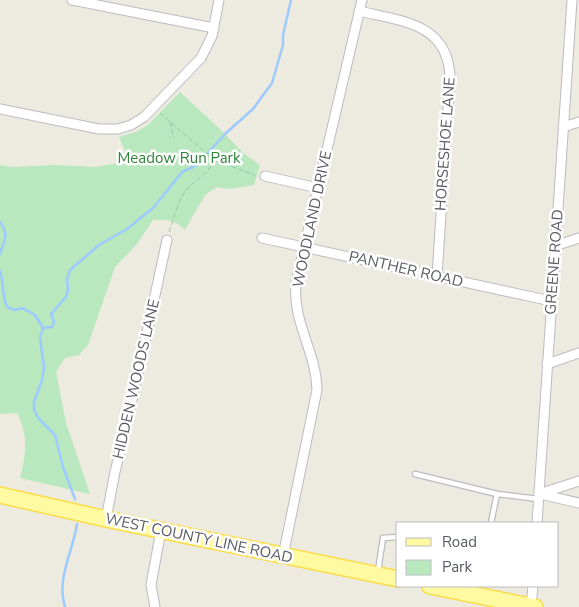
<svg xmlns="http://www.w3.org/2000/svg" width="579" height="607" font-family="'Nunito Sans',sans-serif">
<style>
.green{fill:#b9e7be}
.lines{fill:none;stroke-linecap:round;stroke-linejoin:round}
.stream{stroke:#9dcaff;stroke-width:2.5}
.lane-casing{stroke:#babcc2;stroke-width:7}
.street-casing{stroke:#babcc2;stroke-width:11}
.primary-casing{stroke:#fadc4a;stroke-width:18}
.path{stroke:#92c7a7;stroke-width:1;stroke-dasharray:5 2.5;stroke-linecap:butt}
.lane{stroke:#fff;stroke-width:4.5}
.street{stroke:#fff;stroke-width:9}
.primary{stroke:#fffaa2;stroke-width:15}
.labels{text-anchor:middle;stroke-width:5;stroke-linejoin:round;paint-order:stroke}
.street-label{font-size:15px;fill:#585b62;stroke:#fff}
.park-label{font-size:15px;fill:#2e833b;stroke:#fff}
</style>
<rect width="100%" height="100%" fill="#edebdf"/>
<!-- green -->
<path class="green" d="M180,92L223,132L243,153L260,165L254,185L230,189L217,187L205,195L185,230C175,220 167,219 153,220L137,244L115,267L88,345L79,355L65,358L56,372L66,423L90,494L20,478C26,454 29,436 17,413L0,414V165L13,167L54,165L97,167L129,161L119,137L138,131L148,125Z"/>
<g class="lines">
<!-- stream -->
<g class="stream">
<path d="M0,222C10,236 4,240 0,254"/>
<path d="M0,271C4,284 2,296 7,307L15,310L22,308L35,315L43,328L40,338L44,367L42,380L34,402V410L39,419L55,435L63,467L75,499"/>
<polyline points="43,328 52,327 54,322 51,314 66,297 68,290 67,279 70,270 99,245 127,229 154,207 182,172 197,165 226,133 253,109 272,83 283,45 283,35 291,0"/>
<path d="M65,607C56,579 73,551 77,524"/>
</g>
<!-- lane casing -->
<g class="lane-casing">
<g id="lane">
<polyline points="415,474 497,494"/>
<polyline points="491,523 497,494 538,499"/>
<polyline points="378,571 383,538 398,537"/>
</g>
</g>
<!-- street casing -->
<g class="street-casing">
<g id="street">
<polyline points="72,0 214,28"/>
<path d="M359,11C401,21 448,23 450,77L437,276"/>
<polyline points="0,109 99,129 118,129 131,125 144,117 201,58 212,36 219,0"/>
<polyline points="563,127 579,122"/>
<polyline points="265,176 318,188"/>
<polyline points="262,238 551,301"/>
<polyline points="555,246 579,238"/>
<polyline points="547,364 579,353"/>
<polyline points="539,494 579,481"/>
<polyline points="540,494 579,503"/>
<polyline points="106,519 115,472 134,392 167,240"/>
<polyline points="537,523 572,0"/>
<path d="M283,556L317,390C316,350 292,323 296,282L362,0"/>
<polyline points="531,606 533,586"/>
<polyline points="155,607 151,585 161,530"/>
</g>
</g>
<!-- primary casing -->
<g class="primary-casing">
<g id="primary">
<polyline points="0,495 106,519 398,579"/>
<polyline points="430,586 535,607"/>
</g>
</g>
<!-- path -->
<g class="path">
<polyline points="160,113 214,160 255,175"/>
<polyline points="170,122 174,138"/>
<path d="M169,232C174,218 178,198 189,187C198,178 208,174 214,161"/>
</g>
<!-- lane -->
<use href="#lane" class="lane"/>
<!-- street -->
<use href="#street" class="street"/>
<!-- primary -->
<use href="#primary" class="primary"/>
</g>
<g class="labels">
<!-- street labels -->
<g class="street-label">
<text transform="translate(445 144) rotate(-86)" y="5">HORSESHOE LANE</text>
<text transform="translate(312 219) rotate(-78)" y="5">WOODLAND DRIVE</text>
<text transform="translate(554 262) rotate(-86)" y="5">GREENE ROAD</text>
<text transform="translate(406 269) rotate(13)" y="5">PANTHER ROAD</text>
<text transform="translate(136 379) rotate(-77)" y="5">HIDDEN WOODS LANE</text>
<text transform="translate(199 538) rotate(12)" y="5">WEST COUNTY LINE ROAD</text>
</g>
<!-- park labels -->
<g class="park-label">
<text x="179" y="163">Meadow Run Park</text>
</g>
</g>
<!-- legend -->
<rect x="396" y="522" width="162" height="65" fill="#ffffff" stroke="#bcbdc0"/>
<rect x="406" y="538" width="25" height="8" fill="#fffaa2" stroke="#bcbdc0"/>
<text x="442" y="547" font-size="15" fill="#585b62">Road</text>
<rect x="406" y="560" width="25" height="15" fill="#b9e7be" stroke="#bcbdc0"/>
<text x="442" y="572" font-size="15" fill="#585b62">Park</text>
</svg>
